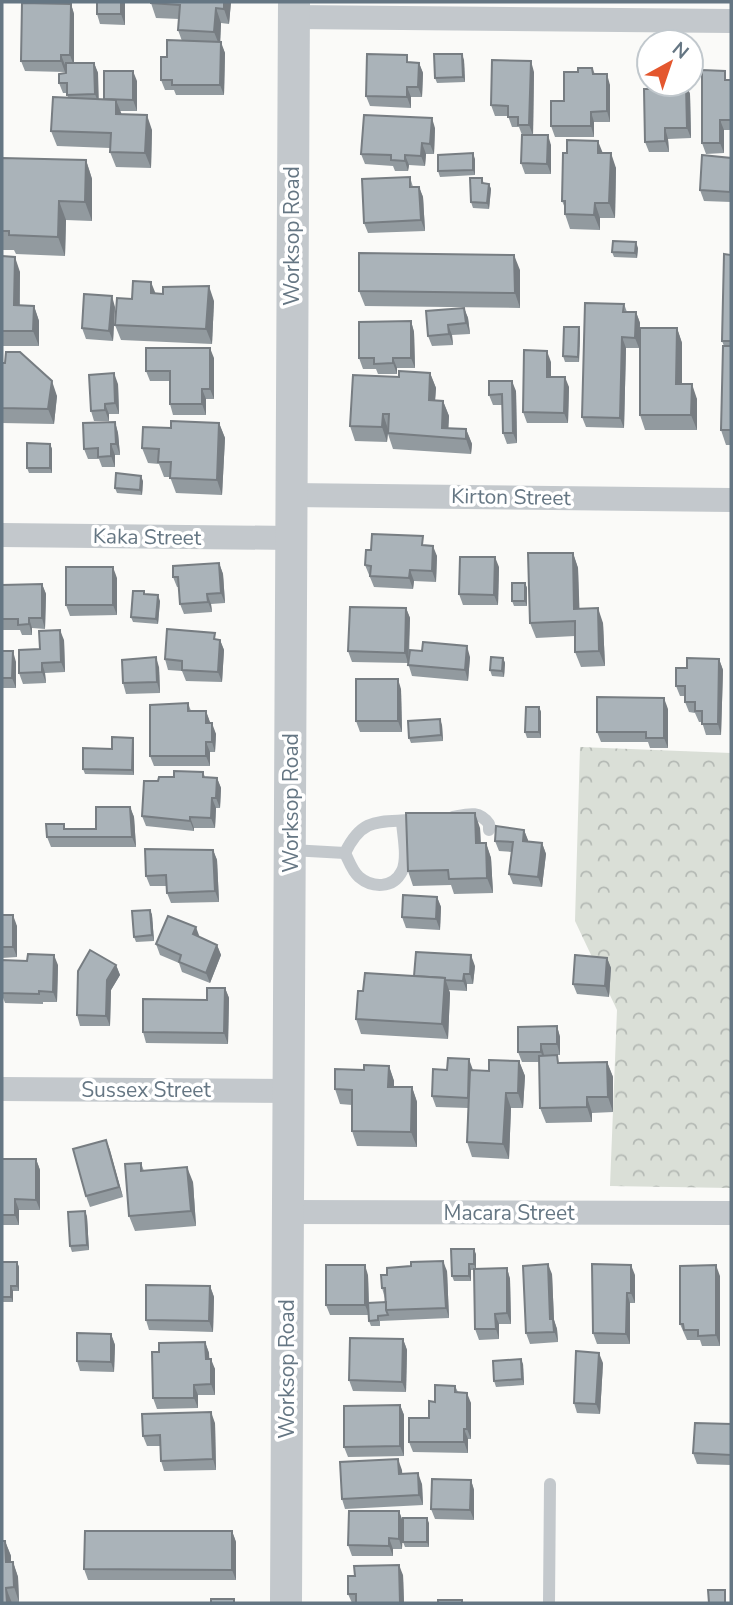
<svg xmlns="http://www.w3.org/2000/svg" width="733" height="1605" font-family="'Nunito Sans',sans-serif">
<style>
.park{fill:url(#park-crowns)}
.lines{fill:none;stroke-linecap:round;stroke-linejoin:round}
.service{stroke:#c3c8cc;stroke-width:12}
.minor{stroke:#c3c8cc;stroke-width:24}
.tertiary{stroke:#c3c8cc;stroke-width:32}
.wall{fill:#929a9f}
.shaded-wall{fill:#777d82}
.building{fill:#aab3b9;stroke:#777d82;stroke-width:2}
.labels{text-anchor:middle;stroke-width:7;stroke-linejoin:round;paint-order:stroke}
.street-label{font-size:21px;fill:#657683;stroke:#fff}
</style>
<defs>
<pattern id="park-crowns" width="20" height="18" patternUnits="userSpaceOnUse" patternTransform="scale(1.75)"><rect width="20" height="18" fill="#dadfd7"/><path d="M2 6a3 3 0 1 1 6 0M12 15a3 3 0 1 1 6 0" fill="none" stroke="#b4b9b4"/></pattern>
</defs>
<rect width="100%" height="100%" fill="#fafaf8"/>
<!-- park -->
<polygon class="park" points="580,747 731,753 731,1188 610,1186 617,1010 575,921"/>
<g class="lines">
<!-- service -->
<g class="service">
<path d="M453,817C468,814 479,810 489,824V830"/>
<polyline points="291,850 345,853"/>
<path d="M345,853C364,813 383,824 421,819"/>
<path d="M345,853C349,861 352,871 359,877C372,888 393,889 402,871C408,858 403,836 402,822"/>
<polyline points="549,1603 550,1484"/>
</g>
<!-- minor -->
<g class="minor">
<polyline points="294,17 731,21"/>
<polyline points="291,495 731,500"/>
<polyline points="2,535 291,538"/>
<polyline points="2,1089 290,1091"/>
<polyline points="287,1212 731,1213"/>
</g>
<!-- tertiary -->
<polyline class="tertiary" points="286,1603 294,2"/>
</g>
<!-- wall -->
<g class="wall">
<polygon points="125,2 125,25 100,24 97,14"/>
<polygon points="231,2 229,24 221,23 220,42 225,53 224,95 176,95 174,90 165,90 161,80 167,57 182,41 178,30 179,19 156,18 151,3"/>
<polygon points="71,4 74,14 74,63 94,63 98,73 98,99 104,99 137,81 137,111 120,111 121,114 152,130 151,168 116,167 110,152 110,148 57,146 51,131 68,98 67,93 63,93 59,83 66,73 66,65 65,65 65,72 25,71 21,61"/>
<polygon points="464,60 465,82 437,83 435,78"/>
<polygon points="419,63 423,73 422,97 411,97 411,108 370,106 366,96"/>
<polygon points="592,68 595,74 610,85 610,122 594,122 594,137 555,137 551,126 578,72"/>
<polygon points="534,72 533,135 551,145 551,174 525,174 521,163 522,135 519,127 512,127 508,116 495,116 491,105"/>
<polygon points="728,80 731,80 731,130 724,130 724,153 706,154 702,143"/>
<polygon points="686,84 690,94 691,138 668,139 669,152 649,152 645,142 677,89"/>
<polygon points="435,128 434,154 426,154 425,166 409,165 408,171 395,171 393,166 365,164 361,154"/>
<polygon points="603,153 616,168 615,218 600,218 600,230 570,229 565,214 565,208 562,201"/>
<polygon points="2,158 86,160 92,179 92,221 66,220 65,256 16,254 14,250 2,250"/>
<polygon points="731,158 731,202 704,201 700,190"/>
<polygon points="475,159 475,175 440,177 438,171"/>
<polygon points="410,177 413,187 419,187 423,197 425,231 368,233 364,223"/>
<polygon points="482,178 484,184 489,184 491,189 489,209 473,208 471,202"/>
<polygon points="638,248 637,258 614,257 612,252"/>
<polygon points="731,255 731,445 726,445 721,430 724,346 722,341"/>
<polygon points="2,256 20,272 20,306 34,306 39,321 39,346 2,346"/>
<polygon points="520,270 520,308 365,306 359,291"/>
<polygon points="155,294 214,301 212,344 121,340 115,325 132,299"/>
<polygon points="624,304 627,312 636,312 640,323 639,348 626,348 624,428 586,427 582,417"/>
<polygon points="115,307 113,341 86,339 82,328"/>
<polygon points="464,308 468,318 470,334 452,335 453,345 432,346 428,336"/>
<polygon points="411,321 414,332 415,368 397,368 397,374 378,374 376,369 363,369 359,358"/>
<polygon points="579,327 580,332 579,362 565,362 563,356"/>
<polygon points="677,328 682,343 682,384 697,399 697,430 645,430 640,415"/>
<polygon points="214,358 214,399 206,399 206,415 173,415 170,404 170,381 150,381 146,371"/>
<polygon points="551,362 551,377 569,387 568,423 527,423 523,412"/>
<polygon points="2,363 57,396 54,424 2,423"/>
<polygon points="430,373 436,388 435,400 443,401 449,416 448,428 466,429 472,444 471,454 393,449 388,434 387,442 355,441 350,426 399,377"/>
<polygon points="118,384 119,414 109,414 109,421 94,421 91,411"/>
<polygon points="516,391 517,443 507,444 503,433 502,405 493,405 489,395"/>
<polygon points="115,422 118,433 120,455 115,455 115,467 102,467 99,459 88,459 84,449"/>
<polygon points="219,423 225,438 222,495 176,493 170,477 164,477 159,464 148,463 142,448 171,428"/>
<polygon points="50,444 52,449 52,473 29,473 27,468"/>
<polygon points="143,481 142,495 117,493 115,488"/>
<polygon points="426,545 437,556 436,582 414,581 413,589 374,587 365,565 371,550"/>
<polygon points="573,553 578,568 579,609 603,623 605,666 581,667 575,652 575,636 536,638 530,623"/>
<polygon points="219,563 223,574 225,603 211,604 212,612 184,614 180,604 179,587 177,587 173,577"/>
<polygon points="499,567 498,605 463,605 459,594"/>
<polygon points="117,578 117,615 70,616 66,605"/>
<polygon points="525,583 527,588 527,606 514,606 512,601"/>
<polygon points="42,584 46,594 45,629 32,628 32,635 22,635 20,630 2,630 2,585"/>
<polygon points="145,594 160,601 158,624 133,622 131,617"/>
<polygon points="406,608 410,618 409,661 470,657 468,681 412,676 408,663 352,662 348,651"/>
<polygon points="64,640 65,672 45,673 46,683 23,684 19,673 40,649"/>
<polygon points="217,640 220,640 224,650 222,682 186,681 182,671 168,670 165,659"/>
<polygon points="2,651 16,662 16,688 2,688"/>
<polygon points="503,658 505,663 504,677 492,676 490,670"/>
<polygon points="719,659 723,670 721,735 706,735 702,722 699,722 695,713 689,712 685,702 685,696 680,696 676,686 687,668"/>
<polygon points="159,667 160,693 126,694 123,683"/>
<polygon points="401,689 402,732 360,732 356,721"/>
<polygon points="188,703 191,711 206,711 210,723 216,734 215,752 210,752 210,766 154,766 150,756"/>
<polygon points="539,707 541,712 541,738 527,738 525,732"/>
<polygon points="668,709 668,748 650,748 648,742 601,742 597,732"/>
<polygon points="442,725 443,741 411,743 409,738"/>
<polygon points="133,738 134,743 134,775 85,774 83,769 112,749"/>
<polygon points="203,772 205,777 217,778 221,788 220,808 216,808 215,828 194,828 194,831 146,826 142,816 158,781"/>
<polygon points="130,807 134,817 136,847 51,847 47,837 66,829 96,829"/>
<polygon points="480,828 481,843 486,843 491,858 493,893 454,894 451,885 413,886 408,871"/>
<polygon points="524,830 528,841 542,843 546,854 542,887 513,884 509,874 512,852 499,851 495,841"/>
<polygon points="213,850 217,860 219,902 171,903 167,893 167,886 150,886 146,876"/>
<polygon points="437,897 441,907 440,930 406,928 402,917"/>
<polygon points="150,910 152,915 154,941 136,942 134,937"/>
<polygon points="2,915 17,926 17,957 2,958"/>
<polygon points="200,937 217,945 221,955 210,983 182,972 179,963 160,955 156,944"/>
<polygon points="607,958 611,968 609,997 577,994 573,984"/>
<polygon points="2,960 58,965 57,1002 43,1002 43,1004 5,1003 2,995"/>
<polygon points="116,965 120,975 111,990 110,1026 80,1026 77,1015"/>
<polygon points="475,966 473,984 467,984 467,991 449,990 450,993 448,1039 361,1034 356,1019 363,991 414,976"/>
<polygon points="225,988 229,998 228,1044 146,1043 143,1032 207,1000"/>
<polygon points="557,1026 560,1037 560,1055 544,1055 560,1063 607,1062 613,1077 613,1112 592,1113 592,1122 546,1123 540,1108 539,1062 522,1062 518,1052"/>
<polygon points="519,1061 525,1076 523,1108 511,1108 509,1159 472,1157 467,1142 468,1108 436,1107 432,1096 473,1070 489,1071"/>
<polygon points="389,1066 394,1081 394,1087 412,1087 417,1102 417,1147 357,1146 352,1131 352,1105 340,1104 335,1089 364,1070"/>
<polygon points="106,1140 123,1197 90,1207 86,1196"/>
<polygon points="2,1159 36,1159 40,1170 40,1210 19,1210 19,1225 2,1225"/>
<polygon points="141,1163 144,1171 193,1182 196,1226 135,1231 129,1216"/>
<polygon points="85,1211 87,1217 89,1250 72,1252 70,1246"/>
<polygon points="476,1254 476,1269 507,1268 510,1279 511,1324 499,1324 499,1339 479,1340 475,1329 474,1270 471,1270 471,1281 454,1281 452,1276"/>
<polygon points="2,1262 17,1262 19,1267 19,1291 13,1291 13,1302 2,1302"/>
<polygon points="447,1271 449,1318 380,1321 380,1326 371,1326 369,1321 368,1315 330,1315 326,1305 368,1275 369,1303 386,1302 382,1288"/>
<polygon points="552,1274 554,1320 557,1329 558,1342 530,1344 526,1333"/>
<polygon points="635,1275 635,1303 630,1303 630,1344 597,1344 593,1333"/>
<polygon points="720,1276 720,1346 702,1346 700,1340 687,1340 680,1324"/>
<polygon points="210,1286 214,1297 213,1332 149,1330 146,1320"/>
<polygon points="111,1334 115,1345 114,1372 80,1371 77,1361"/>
<polygon points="403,1339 407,1350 406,1392 353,1391 349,1380"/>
<polygon points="205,1342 209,1353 209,1359 215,1369 215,1395 198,1395 198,1408 157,1409 153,1398 159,1352"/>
<polygon points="603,1363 600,1414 577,1413 574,1403"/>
<polygon points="523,1364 524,1385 496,1387 494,1381"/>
<polygon points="455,1386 458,1392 471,1403 471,1439 468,1439 468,1453 413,1452 409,1442 429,1418 435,1402"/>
<polygon points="400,1405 404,1415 404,1456 348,1457 344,1447"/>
<polygon points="215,1423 216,1470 164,1471 161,1461 160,1446 147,1446 143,1436"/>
<polygon points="731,1424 731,1465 697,1464 693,1453"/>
<polygon points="402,1470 402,1474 422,1484 423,1505 345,1509 342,1499"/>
<polygon points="471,1480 474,1490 474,1520 435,1519 431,1509"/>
<polygon points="399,1511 403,1522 429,1523 429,1547 405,1547 403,1542 403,1522 402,1549 393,1549 393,1556 352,1556 348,1545"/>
<polygon points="232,1531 236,1542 236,1580 88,1580 84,1569"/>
<polygon points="5,1541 11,1556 11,1562 13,1562 18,1577 19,1602 2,1603"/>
<polygon points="403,1575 404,1603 352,1603 348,1594"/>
</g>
<!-- shaded-wall -->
<g class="shaded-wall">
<polygon points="121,2 125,2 125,25 121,14"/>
<polygon points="224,2 231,2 229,24 224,9"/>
<polygon points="71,4 74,14 74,66 70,55"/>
<polygon points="216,8 221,23 220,47 214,32"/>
<polygon points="221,42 225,53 224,95 220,85"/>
<polygon points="462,54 464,60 465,82 463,77"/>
<polygon points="61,55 65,65 65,72 61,61"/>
<polygon points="531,61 534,72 533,135 529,125"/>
<polygon points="94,63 98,73 99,105 95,94"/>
<polygon points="419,63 423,73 422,97 418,87"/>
<polygon points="133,71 137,81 137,111 133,100"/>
<polygon points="607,74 610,85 610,122 607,111"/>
<polygon points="686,84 690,94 691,138 687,128"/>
<polygon points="407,87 411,97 411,108 407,97"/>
<polygon points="116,100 122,115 116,114"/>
<polygon points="591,112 594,122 594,137 591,126"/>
<polygon points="147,115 152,130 151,168 145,153"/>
<polygon points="432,118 435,128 434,154 430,144"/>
<polygon points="720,120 724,130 724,153 720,143"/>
<polygon points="665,128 668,139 669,152 665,141"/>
<polygon points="548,135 551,145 551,174 547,164"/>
<polygon points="598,141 604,156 598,153"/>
<polygon points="422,143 426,154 425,166 421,156"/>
<polygon points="473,153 475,159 475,175 473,170"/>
<polygon points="611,153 616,168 615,218 609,203"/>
<polygon points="405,155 409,165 408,171 405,161"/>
<polygon points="86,160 92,179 92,221 85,202"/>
<polygon points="489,184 491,189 489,209 487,203"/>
<polygon points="419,187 423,197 425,231 421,220"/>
<polygon points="59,201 66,220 65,256 58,237"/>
<polygon points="595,203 600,218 600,230 594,215"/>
<polygon points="636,242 638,248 637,258 635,253"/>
<polygon points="514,255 520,270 520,308 515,293"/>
<polygon points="15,257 20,272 19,320 14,305"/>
<polygon points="151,282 157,297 151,293"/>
<polygon points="209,286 214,301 212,344 206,329"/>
<polygon points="112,296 115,307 113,341 109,331"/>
<polygon points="34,306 39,321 39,346 33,331"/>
<polygon points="464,308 468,318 470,334 466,323"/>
<polygon points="636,312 640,323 639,348 635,338"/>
<polygon points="411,321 414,332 415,368 411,358"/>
<polygon points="448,325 452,335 453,345 449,334"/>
<polygon points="579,327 580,332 579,362 578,357"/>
<polygon points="677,328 682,343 682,399 676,384"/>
<polygon points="622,337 626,348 624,428 620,418"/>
<polygon points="210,348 214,358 214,399 210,389"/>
<polygon points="547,351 551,362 551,387 547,377"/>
<polygon points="393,358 397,368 397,374 393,363"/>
<polygon points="114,373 118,384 119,414 115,403"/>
<polygon points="430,373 436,388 434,415 429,400"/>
<polygon points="565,377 569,387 568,423 564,413"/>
<polygon points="52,381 57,396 54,424 48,409"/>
<polygon points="512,381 516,391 517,443 513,433"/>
<polygon points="692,384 697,399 697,430 691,415"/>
<polygon points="202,389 206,399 206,415 202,404"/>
<polygon points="443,401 449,416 448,438 442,428"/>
<polygon points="105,404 109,414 109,421 105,410"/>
<polygon points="383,414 388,429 387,442 382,427"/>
<polygon points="115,422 118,433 120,455 116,444"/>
<polygon points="219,423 225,438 222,495 217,480"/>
<polygon points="466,429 472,444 471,454 466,439"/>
<polygon points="50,444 52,449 52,473 50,468"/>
<polygon points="111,444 115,455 115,467 111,456"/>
<polygon points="141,476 143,481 142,495 140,490"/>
<polygon points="433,546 437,556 436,582 432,571"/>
<polygon points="573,553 578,568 580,624 574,609"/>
<polygon points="495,557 499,567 498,605 494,595"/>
<polygon points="219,563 223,574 225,603 221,593"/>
<polygon points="113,567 117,578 117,615 113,605"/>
<polygon points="410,570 414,581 413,589 409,578"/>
<polygon points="525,583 527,588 527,606 525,601"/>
<polygon points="42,584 46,594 45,629 42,618"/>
<polygon points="207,594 211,604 212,612 208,602"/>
<polygon points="158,595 160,601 158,624 156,619"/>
<polygon points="406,608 410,618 408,663 405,653"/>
<polygon points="598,608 603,623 605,666 599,651"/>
<polygon points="29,618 32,628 32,635 29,624"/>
<polygon points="60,630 64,640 65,672 61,662"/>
<polygon points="220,640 224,650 222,682 218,672"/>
<polygon points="467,646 470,657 468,681 465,670"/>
<polygon points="13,651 16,662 16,688 12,678"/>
<polygon points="156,657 159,667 160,693 157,682"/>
<polygon points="503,658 505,663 504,677 502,671"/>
<polygon points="719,659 723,670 721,735 718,724"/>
<polygon points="42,663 45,673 46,683 42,672"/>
<polygon points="398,679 401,689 402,732 398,721"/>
<polygon points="664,698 668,709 668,748 664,738"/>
<polygon points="539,707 541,712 541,738 539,732"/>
<polygon points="206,711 210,722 210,734 206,723"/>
<polygon points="440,719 442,725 443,741 441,735"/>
<polygon points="212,723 216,734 215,752 212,742"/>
<polygon points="133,738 134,743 134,775 132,770"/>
<polygon points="206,742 210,752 210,766 206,756"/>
<polygon points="217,778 221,788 220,808 216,798"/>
<polygon points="212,798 216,808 215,828 211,818"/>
<polygon points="130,807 134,817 136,847 132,837"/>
<polygon points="475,813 480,828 481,858 476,843"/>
<polygon points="190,817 194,828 194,831 190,821"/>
<polygon points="524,830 528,840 527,851 523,841"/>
<polygon points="486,843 491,858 493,893 487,878"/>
<polygon points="542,843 546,854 542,887 538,877"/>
<polygon points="213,850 217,860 219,902 215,891"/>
<polygon points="437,897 441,907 440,930 436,919"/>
<polygon points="150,910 152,915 154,941 152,935"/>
<polygon points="13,915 17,926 17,957 13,947"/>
<polygon points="196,927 200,938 193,934"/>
<polygon points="217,945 221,955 210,983 206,973"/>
<polygon points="54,955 58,965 57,1002 53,992"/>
<polygon points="471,955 475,966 473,984 470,974"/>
<polygon points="607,958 611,968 609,997 605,986"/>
<polygon points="116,965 120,975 111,990 110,1026 106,1016 107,980"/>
<polygon points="464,974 467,984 467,991 463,981"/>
<polygon points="445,978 450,993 448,1039 442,1024"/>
<polygon points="225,988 229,998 228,1044 224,1033"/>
<polygon points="557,1026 560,1037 560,1055 557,1044"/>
<polygon points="541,1044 544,1055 544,1062 541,1052"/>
<polygon points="469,1059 473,1070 468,1098"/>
<polygon points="519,1061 525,1076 523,1108 518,1093"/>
<polygon points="607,1062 613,1077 613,1112 608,1097"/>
<polygon points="389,1066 394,1081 394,1102 388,1087"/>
<polygon points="412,1087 417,1102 417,1147 411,1132"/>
<polygon points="506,1093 511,1108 509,1159 503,1144"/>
<polygon points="587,1097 592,1113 592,1122 587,1107"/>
<polygon points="106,1140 110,1150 123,1197 119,1187"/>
<polygon points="36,1159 40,1170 40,1210 36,1200"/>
<polygon points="187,1167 193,1182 196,1226 191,1211"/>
<polygon points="15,1199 19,1210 19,1225 15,1215"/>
<polygon points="85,1211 87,1217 89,1250 87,1245"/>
<polygon points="474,1249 476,1254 476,1270 474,1264"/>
<polygon points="443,1261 447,1271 449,1318 446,1308"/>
<polygon points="17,1262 19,1267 19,1291 17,1286"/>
<polygon points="469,1264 471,1270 471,1281 469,1276"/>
<polygon points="548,1264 552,1274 554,1320 557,1329 558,1342 550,1319"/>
<polygon points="365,1265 368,1275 369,1315 365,1305"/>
<polygon points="631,1265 635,1275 635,1303 631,1293"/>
<polygon points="716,1265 720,1276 720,1346 716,1335"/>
<polygon points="507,1268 510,1279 511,1324 507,1313"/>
<polygon points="11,1286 13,1291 13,1302 11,1297"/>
<polygon points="210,1286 214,1297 213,1332 209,1321"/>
<polygon points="627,1293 630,1303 630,1344 626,1334"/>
<polygon points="495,1314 499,1324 499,1339 496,1329"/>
<polygon points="111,1334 115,1345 114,1372 111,1362"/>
<polygon points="403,1339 407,1350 406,1392 402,1382"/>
<polygon points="205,1342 209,1353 210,1370 206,1359"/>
<polygon points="599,1353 603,1363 600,1414 596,1404"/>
<polygon points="211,1359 215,1369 215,1395 211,1384"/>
<polygon points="521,1359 523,1364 524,1385 522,1379"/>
<polygon points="194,1385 198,1395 198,1408 194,1398"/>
<polygon points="467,1393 471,1403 471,1439 467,1429"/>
<polygon points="400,1405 404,1415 404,1456 400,1446"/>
<polygon points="211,1412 215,1423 216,1470 213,1459"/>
<polygon points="464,1429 468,1439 468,1453 464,1442"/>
<polygon points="398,1459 402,1470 403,1485 399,1474"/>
<polygon points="418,1473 422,1484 423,1505 419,1495"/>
<polygon points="471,1480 474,1490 474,1520 470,1510"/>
<polygon points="399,1511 403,1522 402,1549 399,1539"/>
<polygon points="427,1518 429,1523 429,1547 427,1542"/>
<polygon points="232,1531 236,1542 236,1580 232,1570"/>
<polygon points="389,1538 393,1549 393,1556 389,1546"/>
<polygon points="5,1541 11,1556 11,1577 6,1562"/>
<polygon points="13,1562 18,1577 19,1602 14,1587"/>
<polygon points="399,1565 403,1575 404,1603 400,1603"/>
<polygon points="6,1588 12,1603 7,1603"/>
</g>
<!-- building -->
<g class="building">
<rect x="97" y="2" width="24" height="12"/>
<polygon points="151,2 224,2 224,9 216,8 214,32 178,30 180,5 151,3"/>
<polygon points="22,3 71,4 70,55 61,55 61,61 21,61"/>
<polygon points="167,40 221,42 220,85 172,85 172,80 161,80 161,57 167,57"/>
<polygon points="367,54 407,55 407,62 419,63 418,87 407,87 407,97 366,96"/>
<polygon points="434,54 462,54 463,77 435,78"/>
<polygon points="492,60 531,61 529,125 518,125 518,117 508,117 508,106 491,105"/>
<polygon points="66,63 94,63 95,94 67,95 67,83 59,83 59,74 66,73"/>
<polygon points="578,68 592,68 593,74 607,74 607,111 591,112 591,126 551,126 551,101 564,101 564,72 578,72"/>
<polygon points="702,70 725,71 725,80 731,80 731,120 720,120 720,143 702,143"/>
<polygon points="104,71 133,71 133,100 104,99"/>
<polygon points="677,84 686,84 687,128 665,128 665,141 645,142 644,89 677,89"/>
<polygon points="53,97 116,100 116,114 147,115 145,153 110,152 111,133 51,131"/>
<polygon points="364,115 432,118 430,144 422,143 421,156 405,155 405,161 391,160 391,155 361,154"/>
<polygon points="522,135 548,135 547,164 521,163"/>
<polygon points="567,140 598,141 598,153 611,153 609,203 595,203 594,215 565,214 565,201 562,201 563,153 567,153"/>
<polygon points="473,153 473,170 438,171 438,155"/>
<polygon points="702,155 731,158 730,192 700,190"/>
<polygon points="2,158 86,160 85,202 59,201 58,237 9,235 9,231 2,231"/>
<polygon points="410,177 410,187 419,187 421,220 364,223 362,179"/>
<polygon points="470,178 482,178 482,183 489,184 487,203 471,202"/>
<polygon points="613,241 636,242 635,253 612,252"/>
<polygon points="359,253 514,255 515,293 359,291"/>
<polygon points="724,254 731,255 731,341 722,341"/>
<polygon points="2,256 15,257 14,305 34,306 33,331 2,331"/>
<polygon points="133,281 151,282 151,293 163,294 163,287 209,286 206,329 115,325 117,298 132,299"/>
<polygon points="84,294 112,296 109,331 82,328"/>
<polygon points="585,303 624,304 623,312 636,312 635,338 622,337 620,418 582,417"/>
<polygon points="464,308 466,323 448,325 449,334 428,336 426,311"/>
<polygon points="411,321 411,358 393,358 393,363 374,364 374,358 359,358 359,322"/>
<polygon points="564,327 579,327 578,357 563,356"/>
<polygon points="640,328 677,328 676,384 692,384 691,415 640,415"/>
<polygon points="723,346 731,346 731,430 721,430"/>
<polygon points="146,348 210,348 210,389 202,389 202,404 170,404 170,371 146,371"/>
<polygon points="524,350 547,351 547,377 565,377 564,413 523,412"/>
<polygon points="6,352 20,352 52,381 48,409 2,408 2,363 5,363"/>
<polygon points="399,371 430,373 429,400 443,401 442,428 466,429 466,439 388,433 389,414 383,414 382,427 350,426 353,375 399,377"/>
<polygon points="114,373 115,403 105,404 105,410 91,411 89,375"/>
<polygon points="489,381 512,381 513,433 503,433 502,394 489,395"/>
<polygon points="171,421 219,423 217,480 170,478 171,462 158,462 159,449 142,448 143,427 171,428"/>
<polygon points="115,422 116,444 111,444 111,456 98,457 98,448 84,449 83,423"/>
<polygon points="27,443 50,444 50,468 27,468"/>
<polygon points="116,473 141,476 140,490 115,488"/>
<polygon points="372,534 423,536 422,545 433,546 432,571 410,570 409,578 370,576 371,566 365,565 366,550 371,550"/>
<polygon points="528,553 573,553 574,609 598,608 599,651 575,652 575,621 530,623"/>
<polygon points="460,557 495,557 494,595 459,594"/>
<polygon points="219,563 221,593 207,594 208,602 180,604 178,577 173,577 173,566"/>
<rect x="66" y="567" width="47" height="38"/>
<rect x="512" y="583" width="13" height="18"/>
<polygon points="42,584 42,618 29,618 29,624 18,625 18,619 2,619 2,585"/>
<polygon points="133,591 144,591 144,594 158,595 156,619 131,617"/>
<polygon points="350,607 406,608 405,653 348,651"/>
<polygon points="167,629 215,633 214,639 220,640 218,672 182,670 182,661 165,659"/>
<polygon points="60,630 61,662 42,663 42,672 19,673 19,650 40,649 39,631"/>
<polygon points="423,642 467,646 465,670 408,665 410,650 422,651"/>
<polygon points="2,651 13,651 12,678 2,678"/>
<polygon points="156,657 157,682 123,683 122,660"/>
<polygon points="491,657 503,658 502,671 490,670"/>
<polygon points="687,658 719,659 718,724 702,724 702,711 695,711 695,702 685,702 685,686 676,686 676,668 687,668"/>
<rect x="356" y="679" width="42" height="42"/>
<polygon points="597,697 664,698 664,738 646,738 646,732 597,732"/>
<polygon points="188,703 188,711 206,711 206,723 212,723 212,742 206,742 206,756 150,756 150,705"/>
<polygon points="526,707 539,707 539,732 525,732"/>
<polygon points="440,719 441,735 409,738 408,721"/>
<polygon points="112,737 133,738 132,770 83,769 83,748 112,749"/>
<polygon points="174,771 203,772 203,777 217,778 216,798 212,798 211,818 190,817 190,821 142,816 144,781 158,781 159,777 174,777"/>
<polygon points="96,807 130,807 132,837 47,837 46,824 64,824 64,829 96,829"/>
<polygon points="406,813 475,813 476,843 486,843 487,878 449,879 448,870 408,871"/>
<polygon points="496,826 524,830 523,841 542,843 538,877 509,874 513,842 495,841"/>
<polygon points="145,849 213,850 215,891 167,893 166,875 146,876"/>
<polygon points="403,895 437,897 436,919 402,917"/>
<polygon points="150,910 152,935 134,937 132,911"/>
<rect x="2" y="915" width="11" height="32"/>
<polygon points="168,916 196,927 193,934 217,945 206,973 179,962 181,955 156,944"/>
<polygon points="90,950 116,965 107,980 106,1016 77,1015 78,971"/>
<polygon points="416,952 471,955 470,974 464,974 463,981 445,980 445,978 414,976"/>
<polygon points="28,954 54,955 53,992 39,991 39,994 2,993 2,960 27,961"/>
<polygon points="575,955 607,958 605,986 573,984"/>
<polygon points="365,973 445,978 442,1024 356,1019 358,991 363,991"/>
<polygon points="207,988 225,988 224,1033 143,1032 143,999 207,1000"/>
<polygon points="557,1026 557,1044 541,1044 541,1052 518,1052 518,1027"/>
<polygon points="557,1055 558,1063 607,1062 608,1097 587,1097 587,1107 540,1108 539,1056"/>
<polygon points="448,1058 469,1059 468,1098 432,1096 433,1069 447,1070"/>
<polygon points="489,1060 519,1061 518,1093 506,1093 503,1144 467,1142 470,1070 489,1071"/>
<polygon points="364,1065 389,1066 388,1087 412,1087 411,1132 352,1131 352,1090 335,1089 335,1069 364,1070"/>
<polygon points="106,1140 119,1187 86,1196 73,1149"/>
<polygon points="2,1159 36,1159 36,1200 15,1199 15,1215 2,1215"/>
<polygon points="141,1163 141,1171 187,1167 191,1211 129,1216 125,1164"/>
<polygon points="85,1211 87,1245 70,1246 68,1212"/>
<polygon points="451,1249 474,1249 474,1264 469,1264 469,1276 452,1276"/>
<polygon points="443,1261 446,1308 386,1310 385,1288 382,1288 381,1275 387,1275 387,1268 411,1266 411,1262"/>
<polygon points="2,1262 17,1262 17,1286 11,1286 11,1297 2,1297"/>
<polygon points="548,1264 550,1319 553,1319 554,1332 526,1333 523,1266"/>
<polygon points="592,1264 631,1265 631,1293 627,1293 626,1334 593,1333"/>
<rect x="326" y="1265" width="39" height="40"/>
<polygon points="716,1265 716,1335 698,1336 698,1330 684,1330 683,1324 680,1324 680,1266"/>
<polygon points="507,1268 507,1313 495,1314 496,1329 475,1329 474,1269"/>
<polygon points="146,1285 210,1286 209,1321 146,1320"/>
<polygon points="386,1302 386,1310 388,1315 378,1316 378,1320 369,1321 368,1303"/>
<polygon points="77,1333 111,1334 111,1362 77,1361"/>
<polygon points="350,1338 403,1339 402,1382 349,1380"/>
<polygon points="205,1342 206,1359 211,1359 211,1384 194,1385 194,1398 153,1398 152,1352 159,1352 159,1343"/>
<polygon points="576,1351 599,1353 596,1404 574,1403"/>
<polygon points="521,1359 522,1379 494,1381 493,1361"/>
<polygon points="435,1385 455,1386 455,1392 467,1393 467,1429 464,1429 464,1442 409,1442 409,1418 429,1418 429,1401 435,1402"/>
<polygon points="400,1405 400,1446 344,1447 344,1406"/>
<polygon points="211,1412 213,1459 161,1461 160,1435 143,1436 142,1414"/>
<polygon points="695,1423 731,1424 731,1455 693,1453"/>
<polygon points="398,1459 399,1474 418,1473 419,1495 342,1499 340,1462"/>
<polygon points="432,1479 471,1480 470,1510 431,1509"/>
<polygon points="349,1511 399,1511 399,1539 389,1538 389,1546 348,1545"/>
<rect x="403" y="1518" width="24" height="24"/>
<polygon points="85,1531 232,1531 232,1570 84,1569"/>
<polygon points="2,1541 5,1541 6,1562 13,1562 14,1587 6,1588 7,1603 2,1603"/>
<polygon points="399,1565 400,1603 356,1603 356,1594 348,1594 348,1576 355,1576 354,1566"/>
<polygon points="708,1590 725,1590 725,1603 709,1603"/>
<rect x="211" y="1599" width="23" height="4"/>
<rect x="438" y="1600" width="24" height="3"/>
</g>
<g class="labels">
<!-- street labels -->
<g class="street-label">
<text transform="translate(292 236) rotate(-90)" y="7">Worksop Road</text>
<text transform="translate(511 497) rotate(1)" y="7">Kirton Street</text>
<text transform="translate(147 537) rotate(1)" y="7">Kaka Street</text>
<text transform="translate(291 803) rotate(-90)" y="7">Worksop Road</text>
<text x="146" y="1097">Sussex Street</text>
<text x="509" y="1220">Macara Street</text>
<text transform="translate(287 1369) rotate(-90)" y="7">Worksop Road</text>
</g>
</g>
<!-- border -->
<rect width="733" height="1605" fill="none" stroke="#657683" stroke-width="7"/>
<!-- north arrow -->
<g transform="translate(670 63) rotate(40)"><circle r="33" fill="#ffffff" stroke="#c1c8cd" stroke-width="2"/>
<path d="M0-5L12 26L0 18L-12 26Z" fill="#e4572e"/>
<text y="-10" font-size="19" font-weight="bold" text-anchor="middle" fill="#657683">N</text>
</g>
</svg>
